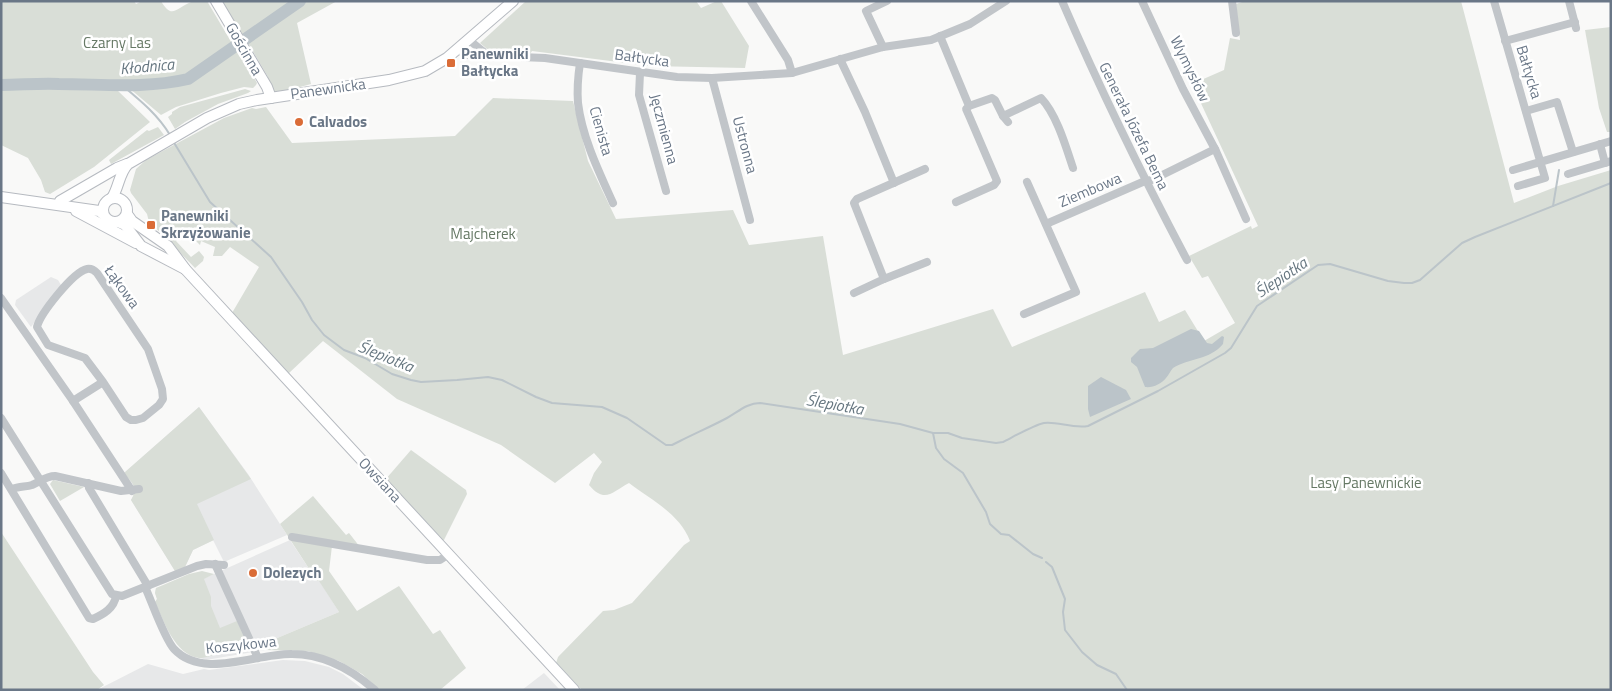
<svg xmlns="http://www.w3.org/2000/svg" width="1612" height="691" font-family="'Titillium Web',sans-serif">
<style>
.built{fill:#e7e8e9}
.green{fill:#d9ded7}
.water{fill:#bbc4c9}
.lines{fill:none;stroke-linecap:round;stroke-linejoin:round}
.stream{stroke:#bbc4c9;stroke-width:2}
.river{stroke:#bbc4c9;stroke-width:12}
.secondary-casing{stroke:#b6bac0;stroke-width:12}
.street{stroke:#c1c5c9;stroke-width:8}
.secondary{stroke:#fff;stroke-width:10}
.poi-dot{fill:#da6c37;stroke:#fff;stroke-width:2}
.labels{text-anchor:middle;stroke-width:5;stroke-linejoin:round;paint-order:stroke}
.park-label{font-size:15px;fill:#667965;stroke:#fff}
.street-label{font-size:15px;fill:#6a7787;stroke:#fff}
.poi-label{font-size:15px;font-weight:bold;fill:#6a7787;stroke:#fff;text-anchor:start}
.water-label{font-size:16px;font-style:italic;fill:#677781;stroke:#fff}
</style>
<rect width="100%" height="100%" fill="#f9f9f8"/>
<!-- built -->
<g class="built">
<polygon points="51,277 58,280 61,285 31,327 15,305 16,300"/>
<polygon points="199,407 248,474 287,535 224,562 213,540 193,550 185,567 175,571 131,500 135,493 135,487 124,473"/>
<polygon points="290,540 317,581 319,580 339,612 263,644 265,650 206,660 189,654 177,644 169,633 155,602 157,599 155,593 156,588 196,582"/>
<polygon points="283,660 305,661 329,667 343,674 364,690 97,690 148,664 183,674 204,669 209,670"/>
<polygon points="544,673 560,690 522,690"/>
</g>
<!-- green -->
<g class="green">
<path d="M1,1H134L136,4L142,1H161C172,20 176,8 191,2C195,0 202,1 207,1L233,45L187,77L167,82L123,84L63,82L1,83Z"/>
<polygon points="222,1 295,1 242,37"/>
<polygon points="306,1 337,1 297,23 311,84 300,87 300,90 275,92 272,90 266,79 268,77 247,41"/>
<polygon points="526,1 696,1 701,8 717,1 721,1 749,46 745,68 650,66 532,51 530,54 492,53 480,43"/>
<path d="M1245,1H1461L1514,203L1558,186L1611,170V690H582L556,663L558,657L603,611L614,610L632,603L684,545L690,541C680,514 650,499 629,483C612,492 605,504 589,485L594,473L602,462L594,453L555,483L501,445L397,399L323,341L288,374L232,313L259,267L230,247L222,256H213L215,247L201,241L200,245L186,231L176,241L191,257L199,251L204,257L203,261L195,268L163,235L149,222L147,214L131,193L130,190L136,169L146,160L224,118L252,108L256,109L266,107L292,143L455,136L493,98L573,101L588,161L616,219L733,210L749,245L823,236L843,355L993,309L1012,347L1145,292L1159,322L1185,310L1204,341L1235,323L1208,276L1202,278L1189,256L1251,226L1252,229L1258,226L1192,84L1224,70L1230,38L1240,40L1236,4Z"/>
<polygon points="1611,27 1611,132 1607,132 1599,108 1585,30"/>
<polygon points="237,48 257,83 256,85 253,88 244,87 221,93 176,107 161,115 129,88 169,87 193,79"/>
<polygon points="1,89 116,89 150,122 94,167 50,194 45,192 41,180 28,158 1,145"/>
<polygon points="245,89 251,91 248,93 218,104 185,122 175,129 168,117 172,114 172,112 180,107"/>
<polygon points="158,127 164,135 111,164 109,160 147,130 149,131"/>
<path d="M199,407L251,479L197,504L214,540L193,550L185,567L175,571L131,500C139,487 132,483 124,473Z"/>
<polygon points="411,450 466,490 467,494 444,540 441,540 385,480"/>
<polygon points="53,480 84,487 60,501 50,484"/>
<polygon points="313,496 346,535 349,533 360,547 332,546 329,571 357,611 399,586 433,634 440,630 466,668 440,690 380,690 362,674 339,661 308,651 265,650 263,644 339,612 319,581 317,581 280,524"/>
<polygon points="1,532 93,672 104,685 97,690 1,690"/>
<path d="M202,571L214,574L204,579L211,597V606L220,628L237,621L247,643C238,646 207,659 199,658C175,655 164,621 155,602L157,599L155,593L156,588L189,574Z"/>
</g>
<!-- water -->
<g class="water">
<path d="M1191,329L1199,331L1207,343L1212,344L1222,336L1224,337L1223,344C1210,360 1189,358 1173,368C1170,371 1169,375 1166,378C1161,384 1153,388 1145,387L1137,367L1131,362V358L1140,349L1153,348Z"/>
<polygon points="1101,377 1126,390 1131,399 1090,417 1088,409 1088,386"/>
</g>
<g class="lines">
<!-- stream -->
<g class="stream">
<path d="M123,86C141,101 158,115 170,135"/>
<path d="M173,141L210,202L271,257L302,302L312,320L324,335L344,350L365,358L392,374L411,380L421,382L457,380L488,377L502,380L536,397L552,403L602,407L627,418L666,445H672L680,441C696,433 712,426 727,418C738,412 747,403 760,403L900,424L933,433H948L962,438L996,443L1003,442C1013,437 1034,425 1044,423C1057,421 1073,429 1088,426L1158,391L1225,353L1231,348L1257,306L1318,265L1330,264L1388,281L1404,283H1412L1420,280L1462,243L1475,237L1611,183"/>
<polyline points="1553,206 1559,170"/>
<polyline points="933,433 936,448 944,459 963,473 986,512 990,524 1001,534 1009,535 1033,554 1042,558"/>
<polyline points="1046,562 1052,567 1065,599 1063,612 1065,630 1082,652 1097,665 1116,674 1127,690"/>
</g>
<!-- river -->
<path class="river" d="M1,85C20,85 40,83 59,84C102,84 145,89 188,79L300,1"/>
<!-- secondary casing -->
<g class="secondary-casing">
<g id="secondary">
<polyline points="216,1 267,87 271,98"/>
<polyline points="1,197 99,211 103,214"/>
<circle cx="115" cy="210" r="12"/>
<path d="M112,198C119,187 119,173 128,164L207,118L239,104L257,100L389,80L425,71L447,58L513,1"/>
<polyline points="60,201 117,168 127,164"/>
<polyline points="76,211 136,243"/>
<polyline points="127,214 132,221 168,246 186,270 574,690"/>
<polyline points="118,222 125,225 141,246 185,269"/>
</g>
</g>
<!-- street -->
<g class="street">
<polyline points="751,1 788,60 792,73"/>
<path d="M1062,1C1100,89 1142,175 1187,260"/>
<polyline points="1142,1 1183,89 1216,151 1246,219"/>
<polyline points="1232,1 1236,33"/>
<polyline points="1494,1 1545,178 1518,186"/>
<polyline points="1569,1 1576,28"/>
<polyline points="940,36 969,106 966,109 970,118 997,181 994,185 956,202"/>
<polyline points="469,40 489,56"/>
<polyline points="1505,41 1575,22"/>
<polyline points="883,47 866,11 887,1"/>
<polyline points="457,50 467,55 545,58 677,77 712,78 792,73 883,47 931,40 970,24 1006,1"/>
<polyline points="840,59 865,112 894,183"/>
<path d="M580,63C578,76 577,90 578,103C582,137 599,172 613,203"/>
<polyline points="640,73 639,95 666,191"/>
<polyline points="712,78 750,220"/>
<polyline points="969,106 992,98 995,100 1003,116 1008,122"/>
<polyline points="1526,111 1557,102 1573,152"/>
<path d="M1003,116L1041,98C1057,115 1066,147 1073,168"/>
<polyline points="1600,144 1605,163"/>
<polyline points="925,169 857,199 854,203 884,279 927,262"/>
<polyline points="1513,170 1611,141"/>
<polyline points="1568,174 1611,161"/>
<polyline points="1046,224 1145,181 1152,180 1215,149"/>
<polyline points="854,293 884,279"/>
<polyline points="1,298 73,401 132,491"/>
<polyline points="1024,314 1076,292 1027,182"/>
<path d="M73,401L103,382L126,417L131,420H136L143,418L159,405L163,399L162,389L148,349L97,273C94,270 91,268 87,269C73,272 40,314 37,327L48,345L85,358L103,382"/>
<polyline points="1,418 112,594 122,596 197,566 206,564 224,565"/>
<path d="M1,473L89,618L93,619C104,614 114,608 116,596"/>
<polyline points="88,483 89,488 148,586"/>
<path d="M12,489C19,486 26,487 32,485C41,481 46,476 55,476L121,491L139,489"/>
<polyline points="292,537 427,560 440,560 449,554"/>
<polyline points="215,564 258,658"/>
<path d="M145,587C152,602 164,638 174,649C203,680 256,653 292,654C323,654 352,670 375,690"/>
</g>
<!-- secondary -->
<use href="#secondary" class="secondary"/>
</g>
<!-- markers -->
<g class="poi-dot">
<rect x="446" y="58" width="10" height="10" rx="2.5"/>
<circle cx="299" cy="122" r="5"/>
<rect x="146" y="220" width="10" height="10" rx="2.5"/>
<circle cx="253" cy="573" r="5"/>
</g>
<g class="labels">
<!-- park labels -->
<g class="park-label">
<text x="117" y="48">Czarny Las</text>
<text x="483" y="239">Majcherek</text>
<text x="1366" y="488">Lasy Panewnickie</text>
</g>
<!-- street labels -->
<g class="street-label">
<text transform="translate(244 49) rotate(60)" y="5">Gościnna</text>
<text transform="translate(642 58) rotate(8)" y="5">Bałtycka</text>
<text transform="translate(1190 69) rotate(64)" y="5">Wymysłów</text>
<text transform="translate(1529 72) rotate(73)" y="5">Bałtycka</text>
<text transform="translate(328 89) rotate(-8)" y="5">Panewnicka</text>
<text transform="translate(1134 126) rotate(64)" y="5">Generała Józefa Bema</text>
<text transform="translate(664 129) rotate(75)" y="5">Jęczmienna</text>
<text transform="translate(601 131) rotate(74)" y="5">Cienista</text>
<text transform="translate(745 145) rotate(75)" y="5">Ustronna</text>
<text transform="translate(1090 190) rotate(-23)" y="5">Ziembowa</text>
<text transform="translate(122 287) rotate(54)" y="5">Łąkowa</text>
<text transform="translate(380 480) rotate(47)" y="5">Owsiana</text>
<text transform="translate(241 645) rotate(-6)" y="5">Koszykowa</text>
</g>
<!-- poi labels -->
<g class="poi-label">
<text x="461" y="59">Panewniki<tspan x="461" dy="17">Bałtycka</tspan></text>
<text x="309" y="127">Calvados</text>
<text x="161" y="221">Panewniki<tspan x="161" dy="17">Skrzyżowanie</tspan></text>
<text x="263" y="578">Dolezych</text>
</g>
<!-- water labels -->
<g class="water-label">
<text transform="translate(147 66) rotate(-5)" y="6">Kłodnica</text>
<text transform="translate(1281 277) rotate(-34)" y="6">Ślepiotka</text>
<text transform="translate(386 356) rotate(22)" y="6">Ślepiotka</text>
<text transform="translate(835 404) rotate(10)" y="6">Ślepiotka</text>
</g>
</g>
<!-- border -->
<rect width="1612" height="691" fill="none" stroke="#6a7787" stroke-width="5"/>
</svg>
